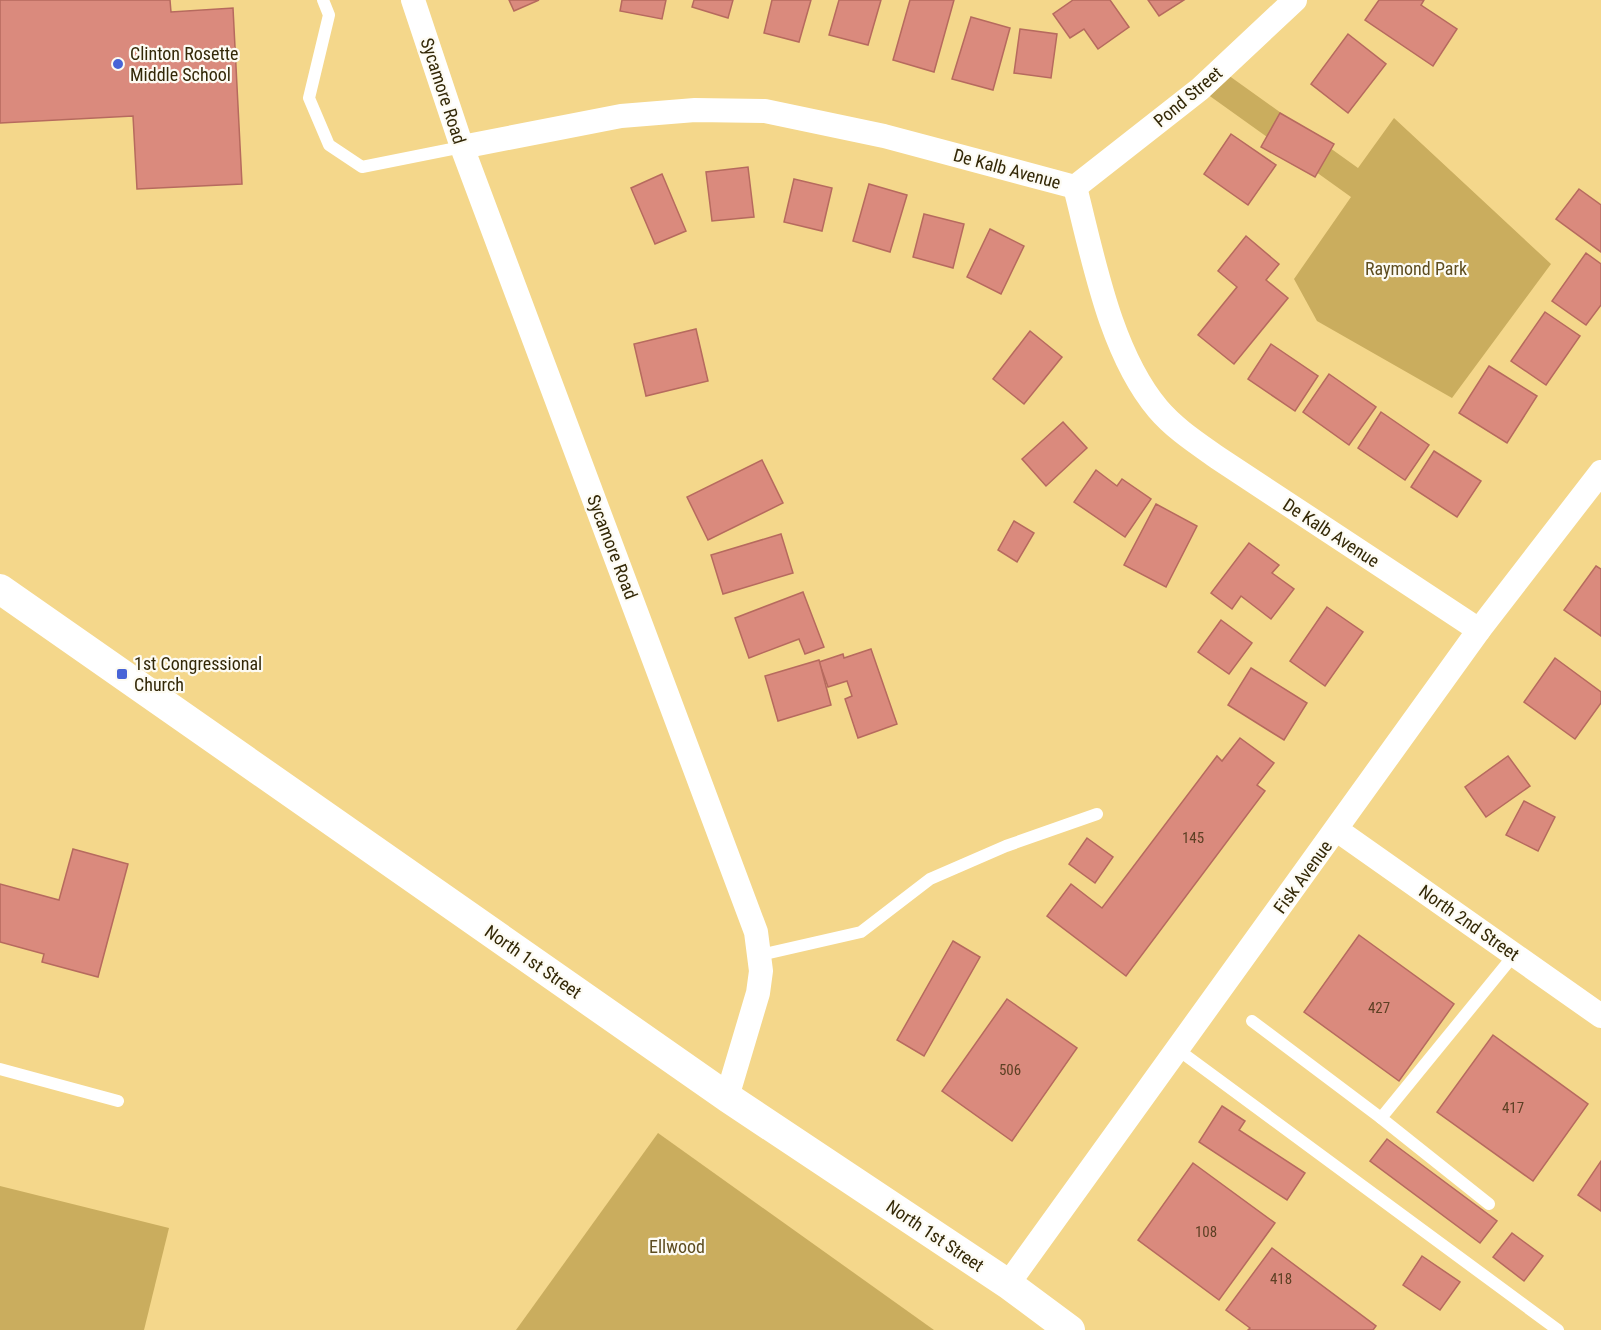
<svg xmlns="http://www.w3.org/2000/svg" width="1601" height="1330" font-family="'Roboto Condensed',sans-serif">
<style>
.green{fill:#caad5e}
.building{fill:#da8a7d;stroke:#b66a5e;stroke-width:1.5}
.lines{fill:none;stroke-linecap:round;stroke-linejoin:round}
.service{stroke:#fff;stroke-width:12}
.minor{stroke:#fff;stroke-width:24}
.tertiary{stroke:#fff;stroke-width:30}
.poi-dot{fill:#4864d7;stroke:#fdfbf3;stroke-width:2}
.labels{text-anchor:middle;stroke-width:4.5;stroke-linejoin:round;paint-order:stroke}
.number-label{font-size:15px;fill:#5d4024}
.poi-label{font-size:18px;fill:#332807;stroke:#fdfbf3;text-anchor:start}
.street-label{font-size:18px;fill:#332807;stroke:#fdfbf3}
.park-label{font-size:18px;fill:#5e4d20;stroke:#fdfbf3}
</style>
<rect width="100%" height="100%" fill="#f4d78b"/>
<!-- green -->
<g class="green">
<polygon points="1221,70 1358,168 1394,118 1551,264 1452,398 1317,321 1294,279 1351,197 1200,89"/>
<polygon points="658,1133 934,1330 516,1330"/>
<polygon points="0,1186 169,1228 144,1330 0,1330"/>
</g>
<!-- building -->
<g class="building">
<polygon points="0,0 170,0 171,12 233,8 242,184 137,189 133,116 0,123"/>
<polygon points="509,0 539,0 514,11"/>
<polygon points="622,0 666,0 662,19 620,11"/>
<polygon points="694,0 733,0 728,18 692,7"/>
<polygon points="772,0 811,0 799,42 764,33"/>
<polygon points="839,0 881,0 868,45 829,35"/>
<polygon points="910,0 954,0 934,72 893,60"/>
<polygon points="1073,0 1110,0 1129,27 1098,49 1084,29 1070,38 1053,14"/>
<polygon points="1148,0 1184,0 1159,16"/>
<polygon points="1379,0 1424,0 1421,5 1457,29 1433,66 1365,20"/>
<polygon points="971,17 1010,28 993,90 952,79"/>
<polygon points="1020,29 1057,34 1051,78 1014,73"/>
<polygon points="1348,34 1386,64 1348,113 1311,84"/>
<polygon points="1280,113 1334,144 1315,177 1261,147"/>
<polygon points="1231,134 1276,165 1248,205 1204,174"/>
<polygon points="748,167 754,217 712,221 706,172"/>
<polygon points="662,174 686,231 655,244 631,188"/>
<polygon points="794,179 832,188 822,231 784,222"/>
<polygon points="869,184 907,195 890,252 853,241"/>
<polygon points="1579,189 1601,205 1601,252 1556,219"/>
<polygon points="924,214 964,224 953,268 913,257"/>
<polygon points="990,229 1024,246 1001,294 967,277"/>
<polygon points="1246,236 1279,264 1266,280 1288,298 1234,364 1198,335 1237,287 1218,271"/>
<polygon points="1586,253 1601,264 1601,305 1586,325 1552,301"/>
<polygon points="1545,312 1580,336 1546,385 1511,361"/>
<polygon points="696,329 708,381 646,396 634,344"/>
<polygon points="1030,331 1062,357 1024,404 993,379"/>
<polygon points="1271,344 1318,376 1295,411 1248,379"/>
<polygon points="1489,366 1537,396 1507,443 1459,413"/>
<polygon points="1329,374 1376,407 1349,445 1303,412"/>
<polygon points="1381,412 1429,445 1405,480 1358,448"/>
<polygon points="1063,422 1087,448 1046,486 1022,459"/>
<polygon points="1434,451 1481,481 1457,517 1411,487"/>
<polygon points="762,460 783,503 708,540 687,497"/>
<polygon points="1096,470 1117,486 1122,479 1151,499 1125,537 1074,502"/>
<polygon points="1156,504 1197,526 1166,587 1124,565"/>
<polygon points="1014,521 1034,533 1017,562 998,550"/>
<polygon points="781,534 793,573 723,594 711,555"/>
<polygon points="1249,543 1279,565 1272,573 1294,589 1271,619 1241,596 1232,609 1211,593"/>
<polygon points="1596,566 1601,569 1601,636 1564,610"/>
<polygon points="803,592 824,647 805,654 799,639 749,658 735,618"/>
<polygon points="1327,607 1363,632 1325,686 1290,661"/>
<polygon points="1221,620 1252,643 1229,674 1198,652"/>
<polygon points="871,649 897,724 858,738 845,699 852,696 847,681 828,687 819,662 843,654 844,658"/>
<polygon points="1555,658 1601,692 1601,703 1575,739 1524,702"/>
<polygon points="819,660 831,705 778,721 765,676"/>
<polygon points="1251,668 1307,703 1284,740 1228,705"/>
<polygon points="1240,738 1274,763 1257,785 1265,791 1126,976 1047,916 1071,884 1102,908 1217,756 1222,761"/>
<polygon points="1508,756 1530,786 1486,817 1465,787"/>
<polygon points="1524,801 1555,817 1538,851 1506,835"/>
<polygon points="1087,838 1113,857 1095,883 1069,864"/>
<polygon points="73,849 128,864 98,977 42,962 44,954 0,942 0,884 59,900"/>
<polygon points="1359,935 1454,1004 1399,1081 1304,1012"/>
<polygon points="953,941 980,957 924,1056 897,1040"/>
<polygon points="1007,999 1077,1048 1012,1141 942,1091"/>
<polygon points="1493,1035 1588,1104 1533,1181 1437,1112"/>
<polygon points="1222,1106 1245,1121 1239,1130 1305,1173 1287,1200 1199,1142"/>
<polygon points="1387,1139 1497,1221 1480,1243 1370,1161"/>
<polygon points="1601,1161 1601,1211 1578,1195"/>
<polygon points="1193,1163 1275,1223 1219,1300 1138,1240"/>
<polygon points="1512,1233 1543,1256 1524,1281 1493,1257"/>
<polygon points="1272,1248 1376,1326 1373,1330 1248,1330 1250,1328 1226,1310"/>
<polygon points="1422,1256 1460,1282 1440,1310 1403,1285"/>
</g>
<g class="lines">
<!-- service -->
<g class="service">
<polyline points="323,0 329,15 309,98 329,145 362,167 462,147"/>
<polyline points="760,955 861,932 930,879 1006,846 1097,814"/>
<polyline points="1252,1021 1381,1118"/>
<polyline points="1177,1049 1558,1330"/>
<polyline points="0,1069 118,1101"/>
<polyline points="1489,1204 1381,1118 1514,955"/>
</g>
<!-- minor -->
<g class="minor">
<polyline points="413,0 462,147 756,932 761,971 758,993 727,1097"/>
<polyline points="462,147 621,116 695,110 765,111 884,136 1075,187"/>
<path d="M1075,187C1093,257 1110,352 1158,409C1175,429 1197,443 1218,458L1479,630"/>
<polyline points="1075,187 1200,89 1295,0"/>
<polyline points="1337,830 1601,1016"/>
<polyline points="1008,1284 1479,630 1601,472"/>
</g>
<!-- tertiary -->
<polyline class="tertiary" points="0,589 727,1097 1008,1284 1070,1330"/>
</g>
<!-- markers -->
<g class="poi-dot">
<circle cx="118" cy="64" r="6"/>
<rect x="116" y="668" width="12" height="12" rx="3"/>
</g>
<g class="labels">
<!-- number labels -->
<g class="number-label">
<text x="1193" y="843">145</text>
<text x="1379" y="1013">427</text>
<text x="1010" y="1075">506</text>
<text x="1513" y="1113">417</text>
<text x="1206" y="1237">108</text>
<text x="1281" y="1284">418</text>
</g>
<!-- poi labels -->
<g class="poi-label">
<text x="130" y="60">Clinton Rosette<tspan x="130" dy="21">Middle School</tspan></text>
<text x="134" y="670">1st Congressional<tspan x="134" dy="21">Church</tspan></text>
</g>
<!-- street labels -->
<g class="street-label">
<text transform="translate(443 91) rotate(72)" y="6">Sycamore Road</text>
<text transform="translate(1188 97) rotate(-40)" y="6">Pond Street</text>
<text transform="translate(1007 169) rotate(15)" y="6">De Kalb Avenue</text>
<text transform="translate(1331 533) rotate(33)" y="6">De Kalb Avenue</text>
<text transform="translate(612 547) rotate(69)" y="6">Sycamore Road</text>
<text transform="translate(1303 877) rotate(-54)" y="6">Fisk Avenue</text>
<text transform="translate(1469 923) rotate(35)" y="6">North 2nd Street</text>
<text transform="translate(533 962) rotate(35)" y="6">North 1st Street</text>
<text transform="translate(935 1236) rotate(34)" y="6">North 1st Street</text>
</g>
<!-- park labels -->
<g class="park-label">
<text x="1416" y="275">Raymond Park</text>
<text x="677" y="1253">Ellwood</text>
</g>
</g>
</svg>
